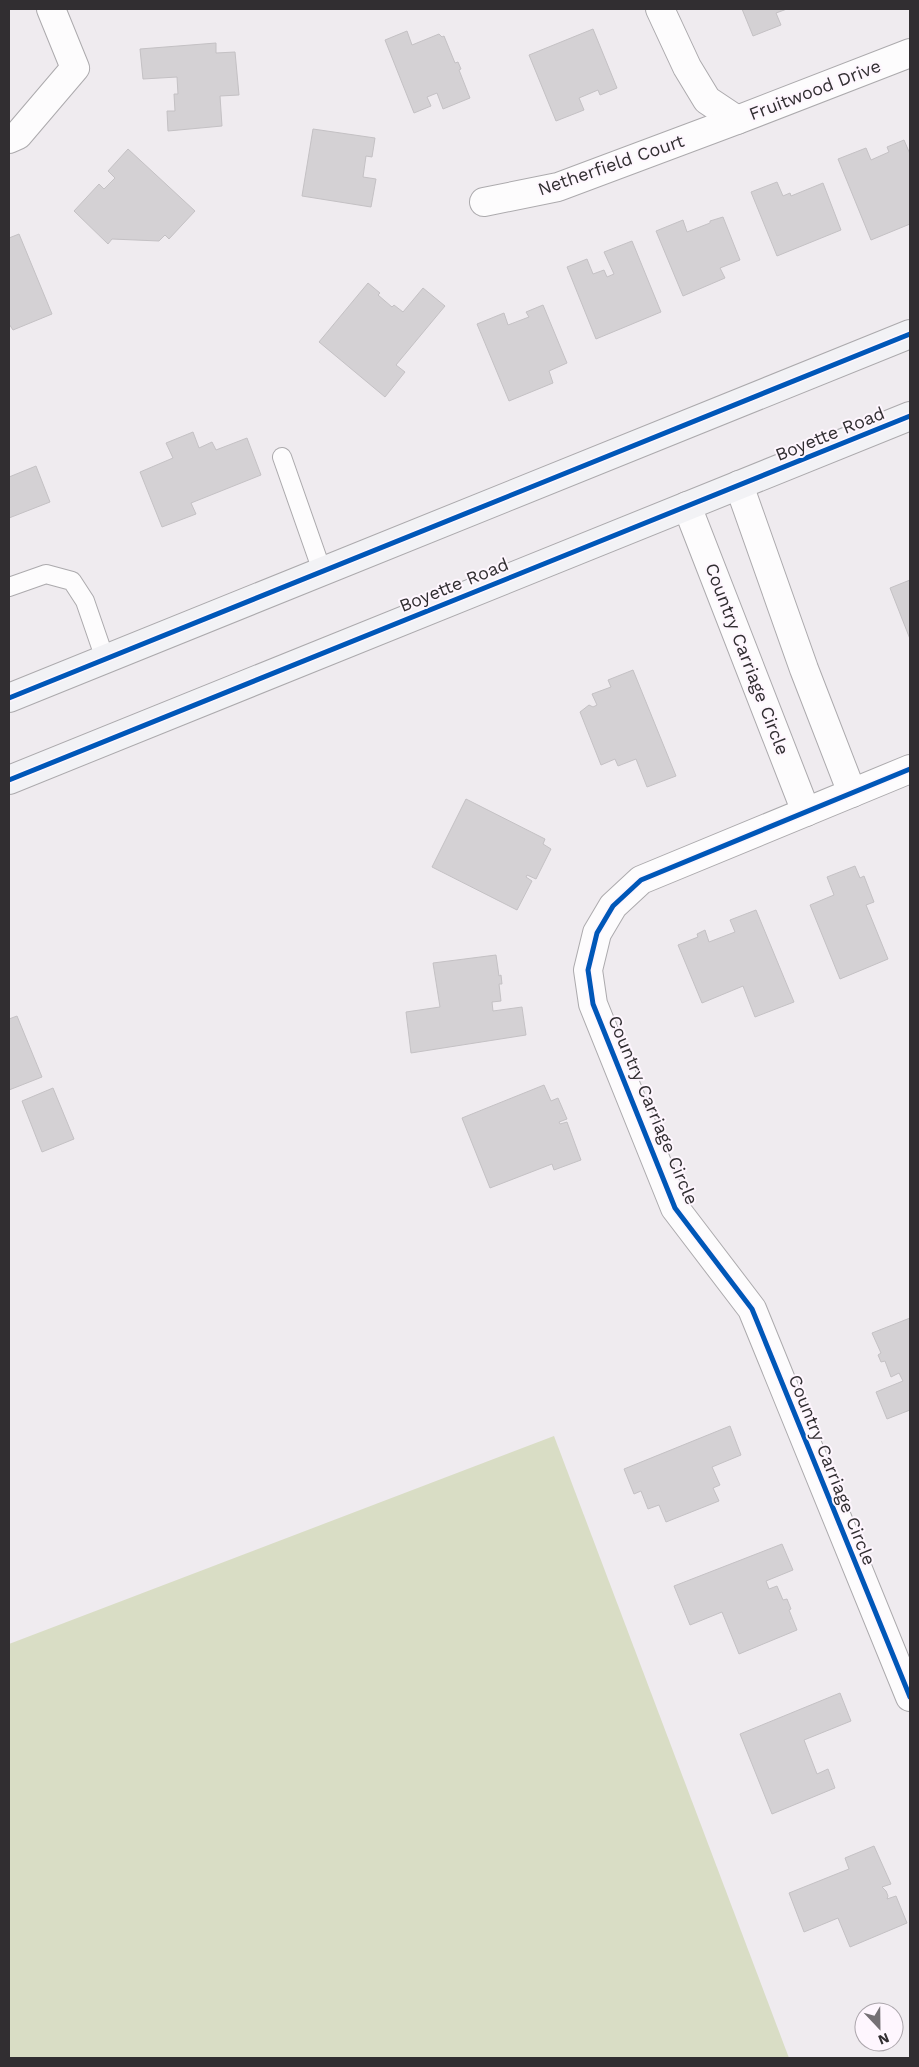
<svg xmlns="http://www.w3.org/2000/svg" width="919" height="2067" font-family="'Work Sans',sans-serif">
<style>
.green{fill:#d9ddc5}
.building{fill:#d4d1d4;stroke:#c4c1c4}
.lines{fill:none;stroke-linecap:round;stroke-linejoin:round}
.service-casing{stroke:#acaaad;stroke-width:20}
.minor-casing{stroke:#acaaad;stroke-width:30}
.secondary-casing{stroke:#acaaad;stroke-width:30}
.service{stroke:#fdfcfd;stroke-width:18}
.minor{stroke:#fdfcfd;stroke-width:28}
.secondary{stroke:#f2f2f5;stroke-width:28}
.cycleway-casing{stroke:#fef6fe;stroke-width:8}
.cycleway{stroke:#0057b8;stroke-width:5}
.labels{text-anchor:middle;stroke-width:4;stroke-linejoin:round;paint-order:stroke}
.street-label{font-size:18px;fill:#312e31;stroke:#fef6fe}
</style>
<rect width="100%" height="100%" fill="#efebef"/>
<!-- green -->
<polygon class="green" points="554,1436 789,2058 9,2058 9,1644"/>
<!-- building -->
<g class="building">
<polygon points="742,9 787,9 776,13 781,25 753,36"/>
<polygon points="593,29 617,88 600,95 598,90 579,98 584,110 556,121 529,55"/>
<polygon points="407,31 412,45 439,34 442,37 444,36 455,63 458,62 461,69 459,70 470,98 443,109 437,93 427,97 431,106 414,113 385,40"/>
<polygon points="216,43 216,53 235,52 239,95 220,96 222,126 168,131 167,111 175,111 174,94 178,94 177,77 143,79 140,49"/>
<polygon points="313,129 375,138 372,157 366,156 363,177 376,179 371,207 302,196"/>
<polygon points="904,140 910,154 910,224 871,240 838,159 866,148 871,160 889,152 887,147"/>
<polygon points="128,149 195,211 169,239 165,235 159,241 112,239 108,244 74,211 99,184 104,189 115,178 108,171"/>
<polygon points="777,182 783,196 790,193 791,196 823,183 841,230 777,256 751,192"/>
<polygon points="723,217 740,260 720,268 725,278 683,296 656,231 683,220 687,232 710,223 710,221"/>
<polygon points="19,234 52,314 13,330 9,324 9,238"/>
<polygon points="632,241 661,312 596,339 567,267 587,259 593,274 604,270 607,277 614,274 604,252"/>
<polygon points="368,283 380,293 378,295 392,307 394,305 403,312 423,288 445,306 396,365 405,372 385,397 319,342"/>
<polygon points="543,305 567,363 549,371 553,383 509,401 477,324 504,313 508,325 529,317 526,312"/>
<polygon points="193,432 199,448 212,442 216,450 247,438 261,475 191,503 196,514 162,527 140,472 173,458 166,443"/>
<polygon points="36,466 50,502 9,518 9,477"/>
<polygon points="910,580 910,639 890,588"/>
<polygon points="633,670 676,776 647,787 636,759 618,766 615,759 601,765 580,712 589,705 593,707 597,705 592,694 611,687 608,680"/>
<polygon points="466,799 545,839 543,844 551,849 536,879 527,875 526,877 532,881 517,910 432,867"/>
<polygon points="855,866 860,878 864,876 874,902 866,905 888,959 840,979 810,905 834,895 827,877"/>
<polygon points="756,910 794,1002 755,1017 743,986 702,1003 678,945 698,937 697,934 705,930 709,942 735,932 730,920"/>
<polygon points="496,955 499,976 501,975 502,984 499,984 501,1001 492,1002 493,1011 522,1007 526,1035 411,1053 406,1012 440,1007 433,963"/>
<polygon points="17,1016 42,1077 9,1090 9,1019"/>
<polygon points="544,1085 551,1101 558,1098 567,1119 559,1122 560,1124 567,1122 581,1160 554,1170 552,1164 490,1188 462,1118"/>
<polygon points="53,1088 74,1139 42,1152 22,1101"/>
<polygon points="910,1318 910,1410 887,1419 876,1392 903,1381 899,1373 891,1377 885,1361 881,1362 878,1355 881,1353 872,1333"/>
<polygon points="730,1426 741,1455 712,1467 720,1485 713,1488 719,1501 666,1522 659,1505 648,1509 641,1491 634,1494 624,1469"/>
<polygon points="782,1544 793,1570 766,1581 769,1589 777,1586 783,1600 787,1599 791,1609 789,1610 797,1630 739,1654 722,1612 690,1625 674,1586"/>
<polygon points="840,1693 851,1721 804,1740 817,1774 828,1769 835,1788 772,1814 740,1734"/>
<polygon points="874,1846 891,1884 882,1887 886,1891 888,1896 887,1899 896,1896 907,1923 850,1947 838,1918 804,1932 789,1893 849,1869 845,1858"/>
</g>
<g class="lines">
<!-- service casing -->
<g class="service-casing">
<g id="service">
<polyline points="282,457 322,571"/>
<polyline points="9,587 46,574 72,581 85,601 105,659"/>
</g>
</g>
<!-- minor casing -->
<g class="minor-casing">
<g id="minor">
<polyline points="660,9 687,67 707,100 737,120 910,53"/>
<polyline points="9,139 18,135 75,68 51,9"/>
<polyline points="484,202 558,187 737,120"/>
<polyline points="739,485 804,669 852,793"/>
<polyline points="687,506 806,812"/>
<polyline points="910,769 641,880 613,906 597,933 588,970 593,1004 675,1208 752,1309 910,1697"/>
</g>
</g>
<!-- secondary casing -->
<g class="secondary-casing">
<g id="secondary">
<polyline points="9,698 910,334"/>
<polyline points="9,780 910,416"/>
</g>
</g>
<!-- service -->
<use href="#service" class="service"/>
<!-- minor -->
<use href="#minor" class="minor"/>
<!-- secondary -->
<use href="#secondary" class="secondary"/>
<!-- cycleway casing -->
<g class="cycleway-casing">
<g id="cycleway">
<polyline points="9,698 910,334"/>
<polyline points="910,769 641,880 613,906 597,933 588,970 593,1004 675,1208 752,1309 910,1697"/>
<polyline points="9,780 910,416"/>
</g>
</g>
<!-- cycleway -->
<use href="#cycleway" class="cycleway"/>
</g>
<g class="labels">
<!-- street labels -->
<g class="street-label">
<text transform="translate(815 90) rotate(-21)" y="6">Fruitwood Drive</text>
<text transform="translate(611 165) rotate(-19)" y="6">Netherfield Court</text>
<text transform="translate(830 434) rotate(-22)" y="6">Boyette Road</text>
<text transform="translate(454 585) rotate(-22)" y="6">Boyette Road</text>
<text transform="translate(747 659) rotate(69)" y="6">Country Carriage Circle</text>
<text transform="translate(653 1110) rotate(67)" y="6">Country Carriage Circle</text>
<text transform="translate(832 1470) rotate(68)" y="6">Country Carriage Circle</text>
</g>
</g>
<!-- border -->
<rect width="919" height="2067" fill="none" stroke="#312e31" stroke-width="20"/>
<!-- north arrow -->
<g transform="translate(879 2027) rotate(158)"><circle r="24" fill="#fef6fe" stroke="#aca6ac"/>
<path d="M0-4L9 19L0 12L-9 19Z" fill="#747074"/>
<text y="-8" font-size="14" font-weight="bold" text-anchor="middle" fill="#312e31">N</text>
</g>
</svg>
